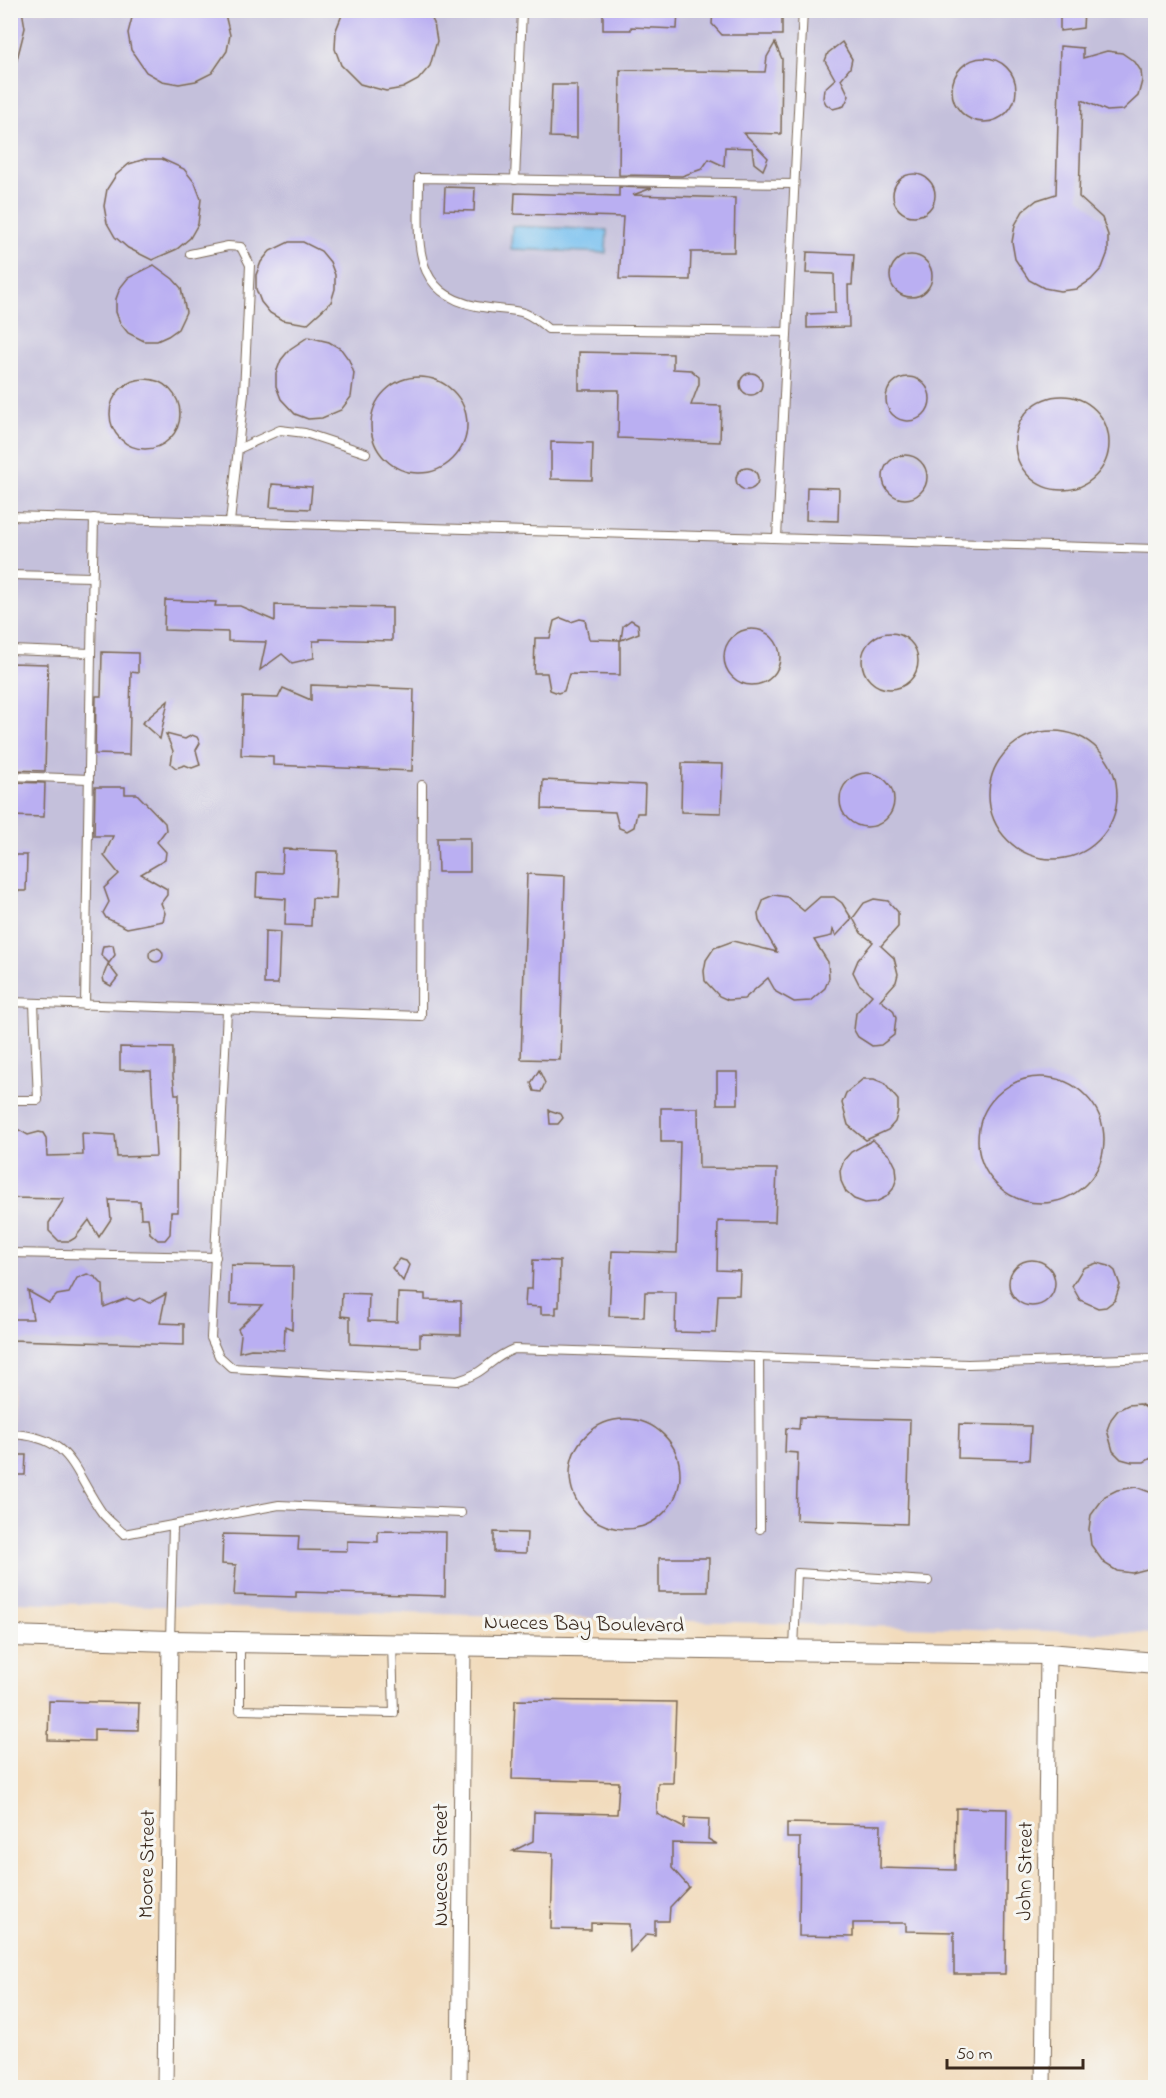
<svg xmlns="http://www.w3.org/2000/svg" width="1166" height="2098" font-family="'Indie Flower',sans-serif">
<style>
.industrial{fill:#c4c0db}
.water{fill:#77c0ef;stroke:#597586;stroke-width:1.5}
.building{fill:#baaff2}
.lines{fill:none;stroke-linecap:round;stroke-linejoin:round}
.service-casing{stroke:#7b6855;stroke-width:10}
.minor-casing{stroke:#7b6855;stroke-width:17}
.tertiary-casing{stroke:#7b6855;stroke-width:22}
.service{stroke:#fff;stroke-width:8}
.minor{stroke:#fff;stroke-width:15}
.tertiary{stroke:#fff;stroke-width:20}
.labels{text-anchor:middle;stroke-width:6;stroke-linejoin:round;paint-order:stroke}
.street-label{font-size:21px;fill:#3b2a1e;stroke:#f6f6f2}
</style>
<rect width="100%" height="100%" fill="#f6f6f2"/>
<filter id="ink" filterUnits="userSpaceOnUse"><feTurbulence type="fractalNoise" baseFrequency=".0167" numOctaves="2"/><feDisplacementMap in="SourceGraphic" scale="12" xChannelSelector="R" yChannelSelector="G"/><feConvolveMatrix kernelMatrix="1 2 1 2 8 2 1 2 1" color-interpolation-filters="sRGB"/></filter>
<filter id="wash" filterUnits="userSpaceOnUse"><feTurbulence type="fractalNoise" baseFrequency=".008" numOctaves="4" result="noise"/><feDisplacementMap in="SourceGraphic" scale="24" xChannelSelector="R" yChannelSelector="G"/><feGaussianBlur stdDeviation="1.35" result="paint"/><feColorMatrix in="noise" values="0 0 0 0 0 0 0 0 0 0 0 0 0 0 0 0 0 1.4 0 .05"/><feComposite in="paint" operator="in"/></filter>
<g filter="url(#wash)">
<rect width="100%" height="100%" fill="#f2dbbc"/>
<!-- industrial -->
<polygon class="industrial" points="11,11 1155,11 1155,1634 11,1602"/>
<!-- water -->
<polygon class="water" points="512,226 607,230 606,253 511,249"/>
<g id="blocks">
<!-- building -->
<g class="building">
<polygon points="10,10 22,10 25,28 14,71 10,70"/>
<polygon points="134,10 224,10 230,35 227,51 212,73 196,81 179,84 162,81 146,72 131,50 128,33"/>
<polygon points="344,10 427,10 434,23 437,41 430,66 418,80 403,88 386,91 360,84 341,65 335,49 336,30"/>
<polygon points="603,10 678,10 677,29 631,27 631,30 603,30"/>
<polygon points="713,10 782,10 782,35 722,35 712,24"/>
<polygon points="1060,10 1084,10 1083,28 1060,31"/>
<polygon points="842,42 852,59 850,68 841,79 849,96 844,106 833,109 826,104 823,98 824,89 835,79 825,61 828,53"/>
<polygon points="775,43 782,59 781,134 744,133 768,158 763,170 754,163 752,148 725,147 724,166 709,159 702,169 682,176 619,175 620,70 765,72 767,57"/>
<polygon points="1060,46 1083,48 1083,58 1107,51 1122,53 1135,62 1141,71 1142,81 1138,96 1123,110 1107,111 1082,100 1079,197 1102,218 1108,235 1108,252 1102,268 1091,280 1077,289 1060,291 1044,288 1029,280 1015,259 1012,242 1015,225 1023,211 1037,200 1056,194"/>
<circle cx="984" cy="90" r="32"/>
<polygon points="552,85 577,85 577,138 550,137"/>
<polygon points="145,159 162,159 184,169 195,183 201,199 198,224 190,238 177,249 152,260 128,248 115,237 107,223 104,206 107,189 116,175 129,164"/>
<circle cx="914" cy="195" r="21"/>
<polygon points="445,187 475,188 474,211 444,210"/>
<polygon points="619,187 652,188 633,195 735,198 734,252 691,252 690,280 619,279 623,217 514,214 515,193 619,196"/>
<polygon points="289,242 303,242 321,251 330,262 335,275 335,289 331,302 307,324 282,320 270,313 261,302 256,289 256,275 261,262 270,251"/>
<polygon points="807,252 854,254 852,285 848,285 849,327 807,328 807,314 835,313 834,274 806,273"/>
<circle cx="911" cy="276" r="21"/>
<polygon points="154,265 173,279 181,288 186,312 178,329 168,336 157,341 144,341 128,333 120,323 116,312 116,299 120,288 128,278"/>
<polygon points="308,337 329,342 341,349 349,360 354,373 351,397 341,410 322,418 308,419 295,414 281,399 276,386 276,373 281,360 290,349"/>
<polygon points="579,352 673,354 673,369 691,370 699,377 699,384 691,405 721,406 720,442 618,438 619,390 579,390"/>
<circle cx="751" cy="384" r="11"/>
<circle cx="419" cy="425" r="48"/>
<circle cx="908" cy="399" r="22"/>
<circle cx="145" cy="414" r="35"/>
<circle cx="1062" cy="443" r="47"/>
<polygon points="551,442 593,443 592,480 551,479"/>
<circle cx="905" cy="477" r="22"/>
<circle cx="747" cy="479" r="11"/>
<polygon points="272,484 312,487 310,509 270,507"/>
<polygon points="807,487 839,488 838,521 806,520"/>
<polygon points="165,600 216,602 215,606 240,606 275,621 275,605 392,608 392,641 320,639 320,641 313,641 314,658 292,663 282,654 260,670 266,642 228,641 228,632 164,630"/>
<polygon points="561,618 571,622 580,619 585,620 589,639 620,640 620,675 569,674 564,691 558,693 550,690 547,673 534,673 535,638 550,638 554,621"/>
<polygon points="631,620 638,624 639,633 621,640 623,626"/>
<circle cx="752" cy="657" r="28"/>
<circle cx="890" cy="661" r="28"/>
<polygon points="102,652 138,653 138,673 131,672 129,755 95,754 96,696 101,696"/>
<polygon points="10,663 48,664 45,771 10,770"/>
<polygon points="311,685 414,689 412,771 273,765 273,756 241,755 243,697 278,698 283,688 311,700"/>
<polygon points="168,701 160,739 142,723"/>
<circle cx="1053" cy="795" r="64"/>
<polygon points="166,734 185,739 192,735 197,737 200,743 196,750 200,765 192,768 185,765 176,768 171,764 173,751"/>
<polygon points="682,763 723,764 721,813 681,812"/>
<circle cx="867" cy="800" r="27"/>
<polygon points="543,780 645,785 644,813 637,813 634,827 627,831 619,828 615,812 542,809"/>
<polygon points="10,782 45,783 44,817 10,816"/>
<polygon points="95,787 125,787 125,794 137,794 165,823 166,830 157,842 166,852 165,860 141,874 167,889 167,895 161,903 165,913 163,921 127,928 106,918 103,913 109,902 104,888 119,874 104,856 113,836 94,836"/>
<polygon points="437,838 470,838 470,872 438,872"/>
<polygon points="283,849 338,851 336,899 312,898 311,926 285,925 286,899 256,897 257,872 282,873"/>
<polygon points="10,855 27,855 26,891 10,891"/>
<polygon points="527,874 565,876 560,1060 521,1059"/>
<polygon points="774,895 787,897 804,911 820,897 834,897 842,903 852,919 836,936 833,930 832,936 814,940 828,962 829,978 825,988 810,1001 794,1002 776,992 768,978 744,999 728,1000 719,996 705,981 704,971 706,960 714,948 733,941 777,952 759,921 758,914 764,899"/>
<polygon points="874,899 888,901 898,912 898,927 881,946 894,958 898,974 896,982 880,1000 893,1010 896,1018 894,1035 881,1045 872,1046 858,1037 854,1030 856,1013 872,995 859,984 853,972 858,960 873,942 861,933 853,918 864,903"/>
<polygon points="265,931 280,932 278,984 264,984"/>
<polygon points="113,945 115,955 109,963 101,955 103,946"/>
<circle cx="156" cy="955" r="7"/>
<polygon points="108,964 118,977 111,986 104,982 103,977"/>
<polygon points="120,1047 173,1048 173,1076 175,1094 179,1094 178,1212 171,1212 170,1234 165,1240 158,1240 150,1233 148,1218 141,1218 140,1201 109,1200 111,1219 99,1237 89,1220 75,1238 70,1241 59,1241 49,1231 49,1223 64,1199 10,1198 10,1125 28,1135 39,1132 43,1133 46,1138 47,1156 83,1155 82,1133 115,1135 117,1157 156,1156 151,1071 120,1070"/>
<polygon points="539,1070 545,1083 541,1092 534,1091 531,1083"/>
<rect x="717" y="1072" width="21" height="32"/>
<circle cx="1041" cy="1140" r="63"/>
<polygon points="863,1079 874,1079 884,1083 898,1100 898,1111 895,1122 888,1130 866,1140 848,1125 842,1103 846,1093"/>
<polygon points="661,1108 698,1108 699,1168 777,1169 775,1222 718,1221 717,1270 740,1271 739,1295 718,1295 716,1333 675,1332 676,1292 645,1292 644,1317 609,1316 612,1251 677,1253 680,1142 661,1142"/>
<polygon points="549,1110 561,1114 563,1118 558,1124 550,1124"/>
<polygon points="873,1140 891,1157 896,1167 897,1178 893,1189 886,1197 876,1202 865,1203 854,1199 846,1192 841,1181 840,1171 844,1160 851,1152"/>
<polygon points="399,1259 406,1261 409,1265 403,1281 392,1268"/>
<polygon points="533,1260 560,1261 559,1307 556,1307 556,1314 541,1314 541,1307 525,1306 526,1289 532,1289"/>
<circle cx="1032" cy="1283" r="23"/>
<polygon points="1097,1263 1109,1266 1115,1271 1120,1285 1115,1300 1106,1307 1098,1308 1080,1300 1072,1286 1083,1268"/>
<polygon points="231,1265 293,1266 292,1329 285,1326 284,1350 251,1349 239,1352 241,1335 238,1329 262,1305 230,1304"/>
<polygon points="87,1274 95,1277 103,1285 104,1307 127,1298 134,1301 140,1298 149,1303 166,1294 160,1323 184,1324 184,1345 10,1340 10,1319 33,1319 28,1291 49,1303 57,1295 69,1293 77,1278"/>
<polygon points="342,1293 369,1294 368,1321 397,1322 398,1293 425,1294 425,1300 461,1301 461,1335 420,1334 420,1347 350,1344 350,1317 341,1316"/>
<polygon points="1140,1404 1155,1413 1155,1456 1144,1462 1132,1462 1121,1459 1113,1451 1107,1430 1111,1419 1118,1410 1128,1405"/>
<polygon points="800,1417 910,1420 907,1524 796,1520 798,1453 785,1452 786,1428 799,1429"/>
<circle cx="625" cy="1474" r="55"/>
<polygon points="959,1424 1031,1426 1029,1460 958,1458"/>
<polygon points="10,1455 26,1455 25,1475 10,1475"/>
<polygon points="1136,1487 1155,1494 1155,1567 1132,1573 1117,1571 1104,1563 1091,1545 1089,1529 1091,1515 1105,1496 1117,1490"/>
<polygon points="378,1531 446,1532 445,1596 296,1592 296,1597 234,1595 236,1565 222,1564 223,1534 299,1536 298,1550 347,1551 347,1541 378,1542"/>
<polygon points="494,1532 527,1533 526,1553 494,1552"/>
<polygon points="659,1558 709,1558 708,1592 659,1592"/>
<polygon points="515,1700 676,1702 673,1783 658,1783 657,1814 684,1828 685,1818 709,1819 708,1839 717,1844 672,1843 672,1868 689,1887 670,1907 669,1921 655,1921 655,1935 647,1934 630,1952 629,1924 591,1923 591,1930 551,1929 553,1853 513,1851 533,1841 534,1812 617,1814 619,1782 512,1779"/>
<polygon points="49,1701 139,1703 138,1730 94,1729 94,1741 48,1740"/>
<polygon points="956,1808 1007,1809 1005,1974 954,1974 954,1932 906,1931 906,1923 853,1923 853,1937 799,1936 800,1838 787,1838 787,1823 881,1825 880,1868 955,1870"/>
</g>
</g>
</g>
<g filter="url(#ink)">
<use href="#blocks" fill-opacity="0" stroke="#7b6855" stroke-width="1.5"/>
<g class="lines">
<!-- service casing -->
<g class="service-casing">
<g id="service">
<polyline points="515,180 522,10"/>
<polyline points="190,254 228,246 241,247 250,265 244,393 230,522"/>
<path d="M787,332L548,329C524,308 520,312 489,308C408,299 419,242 419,178L794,184"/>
<polyline points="238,449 280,430 305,433 366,453"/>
<polyline points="10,516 1156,549"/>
<polyline points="777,538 803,10"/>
<polyline points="10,575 92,577"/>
<polyline points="10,650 91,653 85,1005"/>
<polyline points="91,653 94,518"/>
<polyline points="10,776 89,779"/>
<polyline points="10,1002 421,1016 422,785"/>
<path d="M227,1010L211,1338L219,1356L232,1368L457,1381C487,1373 488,1359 514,1349L968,1364L1156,1358"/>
<polyline points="10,1100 38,1100 34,1003"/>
<polyline points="10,1253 216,1257"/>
<polyline points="759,1357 760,1529"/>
<path d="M10,1434C74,1436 72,1471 103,1514C109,1521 117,1527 124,1534L279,1505L461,1513"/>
<polyline points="170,1640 173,1525"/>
<polyline points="240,1642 240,1710 394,1713 392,1644"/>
<polyline points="794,1650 797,1573 928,1581"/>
<polyline points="10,1735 10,1804"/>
</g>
</g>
<!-- minor casing -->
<g class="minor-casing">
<g id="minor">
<polyline points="165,2088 170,1641"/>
<polyline points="459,2088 463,1644"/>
<polyline points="1043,2088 1048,1654"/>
</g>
</g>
<!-- tertiary casing -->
<g class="tertiary-casing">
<polyline id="tertiary" points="10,1636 170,1641 1048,1654 1156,1663"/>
</g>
<!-- service -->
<use href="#service" class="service"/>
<!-- minor -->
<use href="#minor" class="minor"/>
<!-- tertiary -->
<use href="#tertiary" class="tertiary"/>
</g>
</g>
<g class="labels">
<!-- street labels -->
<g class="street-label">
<text transform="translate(584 1623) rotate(1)" y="7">Nueces Bay Boulevard</text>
<text transform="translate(146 1864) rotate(-89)" y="7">Moore Street</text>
<text transform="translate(440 1865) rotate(-90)" y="7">Nueces Street</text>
<text transform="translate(1024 1871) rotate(-89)" y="7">John Street</text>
</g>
</g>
<!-- margin -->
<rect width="1166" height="2098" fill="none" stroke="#f6f6f2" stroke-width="36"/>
<!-- scale -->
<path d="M947 2059v9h136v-9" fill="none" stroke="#3b2a1e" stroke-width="3"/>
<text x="956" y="2059" font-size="18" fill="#3b2a1e" stroke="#f6f6f2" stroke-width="4.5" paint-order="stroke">50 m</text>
</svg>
